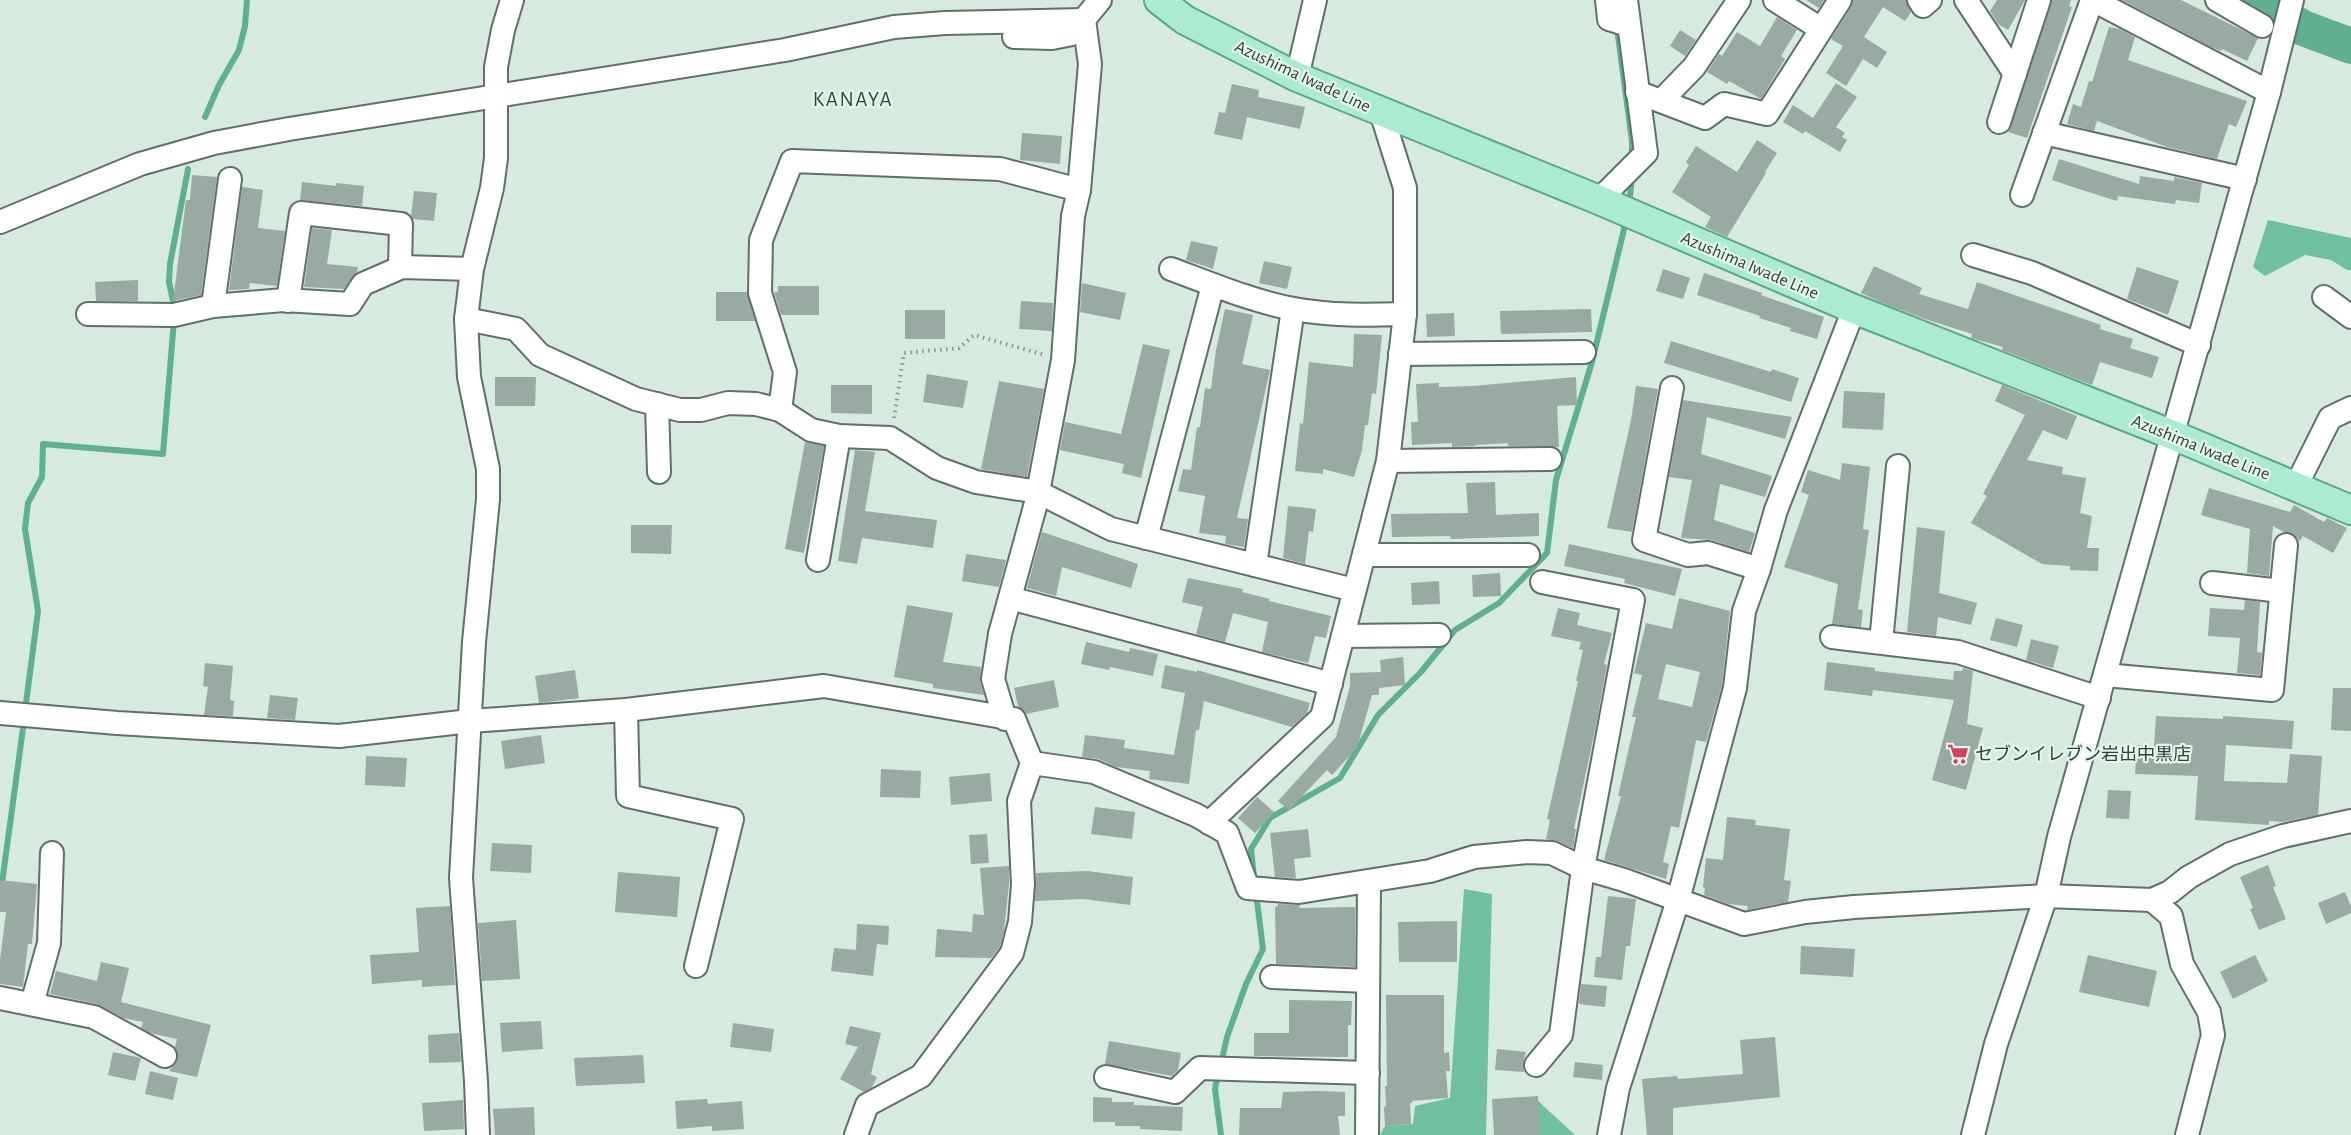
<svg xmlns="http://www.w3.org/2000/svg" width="2351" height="1135" viewBox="0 0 2351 1135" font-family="'Alegreya Sans','Noto Sans JP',sans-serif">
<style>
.forest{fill:#70bf9e}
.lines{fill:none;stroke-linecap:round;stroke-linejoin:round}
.stream{stroke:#60af8e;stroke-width:6}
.river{stroke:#60af8e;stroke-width:36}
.building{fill:#98aaa1;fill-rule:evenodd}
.minor-casing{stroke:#5f7068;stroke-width:26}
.major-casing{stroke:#5da688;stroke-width:32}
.path{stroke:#87958e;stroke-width:4;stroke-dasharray:1.5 4.5;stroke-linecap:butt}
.minor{stroke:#fff;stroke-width:22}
.major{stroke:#abebd1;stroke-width:28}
.labels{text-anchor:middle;stroke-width:4.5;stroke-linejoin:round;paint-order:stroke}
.street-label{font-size:18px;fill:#353d39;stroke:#e4f7ed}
.poi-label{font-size:18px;fill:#353d39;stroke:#e4f7ed;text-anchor:start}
.quarter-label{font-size:21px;letter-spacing:1.5px;fill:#34443d;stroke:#e4f7ed}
</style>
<rect width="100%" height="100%" fill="#d6eae0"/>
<g class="forest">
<polygon points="2268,220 2351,238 2351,270 2347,270 2331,260 2305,255 2265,276 2253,267"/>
<polygon points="1464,889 1492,894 1486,1135 1380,1135 1385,1126 1413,1124 1415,1106 1450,1098"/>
<polygon points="1537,1100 1575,1135 1528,1135"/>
</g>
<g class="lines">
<g class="stream">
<polyline points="1617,28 1632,141 1632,157"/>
<polyline points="205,117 219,85 239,50 245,26 247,0"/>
<polyline points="1629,205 1632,177"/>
<polyline points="175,310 169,282 170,264 188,169"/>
<polyline points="25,711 38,611 25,529 28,503 42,477 43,444 163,454 174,320"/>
<polyline points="1254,877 1251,849 1270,818 1340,778 1378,715 1421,672 1455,630 1499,603 1547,553 1556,480 1592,362 1626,221"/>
<polyline points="0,898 24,721"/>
<polyline points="1221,1064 1227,1037 1246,984 1263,949 1256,893"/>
<polyline points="1218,1073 1215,1089 1221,1135"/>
</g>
<polyline class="river" points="2255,0 2303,28 2351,46"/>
</g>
<g class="building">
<polygon points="1806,0 1824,0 1819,8"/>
<polygon points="1853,0 1906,0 1911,12 1905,21 1883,7 1864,37 1887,52 1877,68 1863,59 1846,86 1826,73 1843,46 1831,39 1851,7"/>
<polygon points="1997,0 2025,0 2008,30 1998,24 1990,11"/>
<polygon points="2052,0 2071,0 2069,6 2072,7 2027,138 2008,132"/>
<polygon points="2122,0 2181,0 2258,38 2247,61 2222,49 2221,51 2211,47"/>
<polygon points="1777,17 1797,30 1781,56 1785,59 1761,99 1729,81 1727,84 1707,72 1719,54 1722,56 1737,32 1760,46"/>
<polygon points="2109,27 2120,29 2135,37 2128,60 2247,101 2236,127 2229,124 2217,159 2167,147 2097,121 2094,131 2067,124 2073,104 2081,107 2089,81 2092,82"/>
<polygon points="1680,30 1696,40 1685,56 1670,46"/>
<polygon points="1836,83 1857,97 1836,127 1845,133 1842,137 1847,140 1840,152 1805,131 1803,134 1783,122 1793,105 1813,118"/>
<polygon points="1232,84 1259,90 1258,97 1305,107 1300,129 1247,117 1242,140 1214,134 1219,112 1225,113"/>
<polygon points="1022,133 1062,136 1060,164 1020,160"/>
<polygon points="1757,140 1777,153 1765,172 1766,173 1727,237 1705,227 1711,217 1672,192 1689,165 1686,162 1696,146 1737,172"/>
<polygon points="2059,159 2139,184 2140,176 2174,181 2174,177 2202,183 2199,203 2176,200 2175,204 2118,196 2117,201 2079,189 2052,180"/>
<polygon points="192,175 217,177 201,295 173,301 186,200 190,200"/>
<polygon points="302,182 336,186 336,183 364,186 362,206 300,200"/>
<polygon points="242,187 263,190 258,228 285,231 277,286 250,283 249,289 229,290"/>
<polygon points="414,191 437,193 434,221 413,219 411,216"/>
<polygon points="312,228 332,230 327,264 358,267 357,272 344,289 304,287"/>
<polygon points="1191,241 1218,247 1213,269 1186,260"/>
<polygon points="1264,261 1292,267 1287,289 1259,283"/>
<polygon points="1874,266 1922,288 1919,294 1968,309 1977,282 2101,325 2100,329 2133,339 2130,348 2159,357 2152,378 2100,362 2092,385 2002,350 2003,347 1971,338 1972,334 1925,319 1883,303 1861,293"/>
<polygon points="2137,267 2179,281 2168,315 2127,299"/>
<polygon points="1663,269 1690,278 1683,299 1656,291"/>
<polygon points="1704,273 1762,293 1761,295 1824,317 1817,339 1790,331 1791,328 1759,318 1760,316 1697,295"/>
<polygon points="138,280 138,301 96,301 95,282"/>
<polygon points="1082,283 1126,293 1120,320 1080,312"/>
<polygon points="778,286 819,286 819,315 781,315 774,292 778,292"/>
<polygon points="716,292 747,292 755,321 716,321"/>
<polygon points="1021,301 1053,303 1052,331 1019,329"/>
<polygon points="1225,309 1253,315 1242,364 1270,370 1237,518 1248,519 1244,547 1225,544 1226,536 1199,533 1205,496 1178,491 1183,469 1191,470 1197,427 1200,427 1205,388 1211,389 1216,350"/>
<polygon points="1591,309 1592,332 1501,334 1500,311"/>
<rect x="905" y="310" width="40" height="29"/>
<polygon points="1454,313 1455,336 1427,337 1426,314"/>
<polygon points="1354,334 1382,335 1376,394 1372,393 1368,425 1365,425 1362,450 1354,477 1323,469 1323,474 1295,471 1300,423 1303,424 1309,362 1353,367"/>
<polygon points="1671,341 1771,372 1772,369 1799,378 1791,402 1664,363"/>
<polygon points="1143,344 1170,350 1141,478 1122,473 1124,464 1060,450 1065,422 1121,434"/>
<polygon points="927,374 968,381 963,408 923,402"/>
<polygon points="495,377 536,377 535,406 495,406"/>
<polygon points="1576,377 1577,405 1557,406 1559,447 1508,446 1508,443 1475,445 1475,446 1452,447 1452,443 1412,445 1411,422 1418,422 1416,384 1439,383 1439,387 1473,386"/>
<polygon points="999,381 1044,389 1027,477 981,469"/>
<polygon points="831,385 872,385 872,414 831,413"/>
<polygon points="2002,385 2077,416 2067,440 2043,430 2027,460 2063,467 2062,474 2086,478 2080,513 2092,516 2087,548 2099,548 2098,571 2070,570 2070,566 2042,564 1971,523 1987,496 1983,494 2025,415 1995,401"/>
<polygon points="1636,386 1658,389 1632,532 1607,528 1631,420"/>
<polygon points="1844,391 1885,393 1883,430 1842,428"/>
<polygon points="1683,400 1792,417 1785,439 1707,417 1701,454 1772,476 1765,497 1720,484 1714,520 1755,533 1749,552 1712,540 1681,538 1692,480 1669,477"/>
<polygon points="805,442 824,446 804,553 785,549"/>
<polygon points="855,450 875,452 865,511 937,520 933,548 862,538 857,564 838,561"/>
<polygon points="1842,463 1870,467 1863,529 1869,530 1858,609 1863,610 1861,627 1832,624 1838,584 1784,567 1809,495 1801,492 1808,470 1840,480"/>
<polygon points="1495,482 1496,515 1539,513 1539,536 1451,539 1450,536 1392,537 1391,514 1468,513 1466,483"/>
<polygon points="2209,488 2290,512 2294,505 2324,522 2327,518 2347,528 2333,553 2303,536 2300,541 2293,534 2284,532 2273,526 2269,576 2247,573 2250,529 2201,515"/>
<polygon points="1288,506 1316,509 1313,532 1309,531 1305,564 1283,558"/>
<polygon points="631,525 672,525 671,554 631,553"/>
<polygon points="1917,527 1945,531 1939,593 1977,603 1971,625 1938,617 1936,636 1907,632"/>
<polygon points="1042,532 1138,564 1131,588 1062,567 1056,596 1027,588"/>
<polygon points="1569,544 1682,569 1675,596 1624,583 1625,579 1564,566"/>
<polygon points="966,554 1006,560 999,587 962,581"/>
<polygon points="1500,573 1501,596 1473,597 1472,575"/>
<polygon points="1188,578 1243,589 1242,592 1270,599 1269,601 1331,616 1326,638 1315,636 1308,663 1262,652 1268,622 1233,613 1225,642 1196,634 1203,607 1182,602"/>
<polygon points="1439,581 1440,604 1412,605 1411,583"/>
<path d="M1679,598L1730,611L1722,685L1706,742L1696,740L1679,828L1671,826L1663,862L1669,864L1666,879L1604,860L1621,796H1618L1636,717H1632L1642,675L1634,673L1646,623L1672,629ZM1666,664L1700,672L1692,707L1658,699Z"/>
<polygon points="2245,600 2260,602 2257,652 2262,653 2260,675 2237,673 2240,638 2208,636 2210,608 2244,610"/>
<polygon points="907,605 953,613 943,662 981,667 980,682 984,695 933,688 933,684 894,677"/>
<polygon points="1558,608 1580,613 1577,625 1612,633 1604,664 1607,665 1596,725 1574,829 1576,829 1573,848 1557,841 1546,839 1550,820 1547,819 1578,681 1576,681 1583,650 1579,649 1581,642 1551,636"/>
<polygon points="1996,618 2023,625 2017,647 1990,640"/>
<polygon points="2031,639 2059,646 2053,668 2026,660"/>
<polygon points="1086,642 1129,652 1130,648 1158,654 1153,676 1110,667 1109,670 1081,664"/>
<polygon points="1403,657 1405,685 1379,688 1379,695 1372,695 1357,748 1332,775 1327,770 1289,810 1278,801 1336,737 1350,686 1350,673 1381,672 1380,660"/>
<polygon points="1827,662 1875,668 1875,671 1953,680 1954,671 1962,671 1963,668 1973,671 1967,724 1983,728 1966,790 1932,780 1954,700 1873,690 1872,696 1824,690"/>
<polygon points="205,663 233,666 230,700 234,701 233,716 204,715 208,687 203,686"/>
<polygon points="1165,665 1197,672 1197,670 1310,703 1307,713 1292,727 1204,701 1199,730 1196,730 1189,784 1149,779 1150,771 1116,767 1099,759 1082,757 1085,735 1125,740 1124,748 1174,755 1185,693 1161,688"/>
<polygon points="575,670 579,698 539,703 535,676"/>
<polygon points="1054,680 1059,707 1026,714 1018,706 1014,688"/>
<polygon points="2333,688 2351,688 2351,731 2331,730"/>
<polygon points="270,695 298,698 295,720 267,718"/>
<polygon points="2156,716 2223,719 2223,716 2294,721 2292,749 2226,745 2224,781 2287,783 2290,754 2322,756 2318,815 2283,822 2269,821 2269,825 2195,820 2198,776 2135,774 2137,745 2154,746"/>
<polygon points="541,735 545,763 505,769 501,741"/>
<polygon points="366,756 407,758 405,787 365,785"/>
<polygon points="881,769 921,771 920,798 880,797"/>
<polygon points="990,773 992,801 951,805 949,777"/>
<polygon points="2108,790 2131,791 2129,819 2106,818"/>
<polygon points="1257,797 1274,812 1255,833 1238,818"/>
<polygon points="1095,807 1135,812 1132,839 1091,834"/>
<polygon points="1727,817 1756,820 1755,825 1790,829 1784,880 1791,881 1788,902 1747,910 1748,906 1728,904 1704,895 1705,888 1703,887 1706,858 1723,860"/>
<polygon points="1308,829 1311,857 1294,859 1296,878 1275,877 1270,833"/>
<polygon points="987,834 989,863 971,864 969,835"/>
<polygon points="492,843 532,845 531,873 490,871"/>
<polygon points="2268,865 2276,886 2273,887 2286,919 2259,930 2250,909 2253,908 2240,877"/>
<polygon points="1009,866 1009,884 1004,931 1000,947 991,958 935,957 937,929 972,932 973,914 984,915 980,868"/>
<polygon points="1087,871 1133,877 1130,905 1083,899 1035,901 1036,873"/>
<polygon points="618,872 680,877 677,917 615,912"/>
<polygon points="0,880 37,884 32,944 28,944 23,987 0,984 0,960 6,912 0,912"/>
<polygon points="2345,892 2351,906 2351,913 2326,924 2318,903"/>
<polygon points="1608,896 1636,899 1630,946 1626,946 1622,980 1594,977 1596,957 1601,957"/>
<polygon points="1278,904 1299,905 1300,908 1355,907 1355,967 1276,964 1275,907 1278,906"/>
<polygon points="450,906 455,985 422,987 422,980 372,984 370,955 419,952 416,908"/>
<polygon points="516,920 520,979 482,981 478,923"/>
<polygon points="1457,921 1457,962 1399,962 1398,922"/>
<polygon points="857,924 889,926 888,945 877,944 873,976 831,971 834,948 856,950"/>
<polygon points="1801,946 1855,949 1853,977 1800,974"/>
<polygon points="2088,955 2157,971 2149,1007 2079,992"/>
<polygon points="2255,955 2268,981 2233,999 2220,972"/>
<polygon points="101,962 129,968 121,1002 211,1025 197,1077 169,1071 176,1063 178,1056 175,1047 177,1039 150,1033 141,1028 143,1022 123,1018 97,1004 50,994 56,971 97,981"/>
<polygon points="1581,984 1607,986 1605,1007 1579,1004"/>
<polygon points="1386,995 1444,995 1444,1053 1449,1052 1450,1071 1446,1071 1448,1098 1412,1101 1412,1103 1410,1103 1411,1124 1385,1126 1384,1107 1386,1106 1385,1086 1387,1086"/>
<polygon points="1289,1000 1352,1001 1351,1025 1348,1025 1348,1057 1254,1056 1254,1033 1289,1033"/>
<polygon points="541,1021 543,1049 502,1052 500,1023"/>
<polygon points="733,1023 774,1029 771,1052 730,1047"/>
<polygon points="850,1026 881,1033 871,1074 877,1077 872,1087 864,1092 840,1079 858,1047 845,1044"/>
<polygon points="459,1033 461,1062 429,1063 428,1035"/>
<polygon points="1775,1037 1780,1097 1673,1108 1673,1135 1647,1135 1642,1079 1677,1076 1678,1079 1743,1074 1740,1040"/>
<polygon points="1109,1041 1181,1053 1178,1070 1172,1076 1105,1064"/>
<polygon points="1497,1049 1526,1052 1523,1063 1524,1072 1495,1070"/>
<polygon points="113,1052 141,1058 135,1081 108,1075"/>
<polygon points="643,1055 645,1083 576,1086 574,1058"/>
<polygon points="1575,1062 1603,1065 1602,1080 1573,1077"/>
<polygon points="150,1071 178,1078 173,1100 145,1094"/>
<polygon points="1319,1091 1345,1092 1345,1116 1338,1116 1340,1135 1239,1135 1240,1108 1281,1108 1283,1092"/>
<polygon points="1538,1096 1540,1135 1494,1135 1492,1099"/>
<polygon points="1093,1097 1112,1098 1112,1102 1134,1102 1134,1105 1183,1107 1182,1131 1140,1129 1140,1126 1115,1126 1115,1122 1093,1122"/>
<polygon points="707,1099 708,1104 742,1101 744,1129 712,1131 712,1126 677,1129 675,1101"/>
<polygon points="463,1100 464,1129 424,1131 422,1103"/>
<polygon points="534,1107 535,1135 495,1135 493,1109"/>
</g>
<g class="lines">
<defs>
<g id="minor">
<polyline points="1607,0 1609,19 1628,25"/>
<polyline points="1775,0 1821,29"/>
<polyline points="1919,0 1923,6 1930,0"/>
<polyline points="1966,0 2015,74"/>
<polyline points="2093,0 2269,92"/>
<polyline points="2217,0 2262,26"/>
<polyline points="1014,37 1052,38 1072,34 1100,0"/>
<polyline points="1297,77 1315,0"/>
<polyline points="1637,92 1705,118 1724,104 1767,114 1840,0"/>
<polyline points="1661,101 1694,67 1739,0"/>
<polyline points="1999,122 2039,0"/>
<polyline points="2044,133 2245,179"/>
<polyline points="2022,195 2092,0"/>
<polyline points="1599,200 1646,153 1626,0"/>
<polyline points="0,222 140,164 214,143 289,129 785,50 894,27 945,23 1084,20"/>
<polyline points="1973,255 2032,273 2199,345"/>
<path d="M1171,269C1209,283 1254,302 1294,309C1331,316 1368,315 1405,314"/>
<polyline points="2324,297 2351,317"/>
<polyline points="288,301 301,213 401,224 400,267"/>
<polyline points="213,306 230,179"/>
<polyline points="88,314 174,315 213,306 284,300 350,304 363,284 402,267 472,269"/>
<polyline points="466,319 516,329 540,355 636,399 680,410 701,410 728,403 756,404 780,410 811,430 839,436 890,438 937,468 976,482 1038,492 1111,529 1354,590"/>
<polyline points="1400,354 1584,352"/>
<polyline points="1672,388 1644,540 1688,555 1708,553 1759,569"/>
<polyline points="657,404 659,472"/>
<polyline points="780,410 785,372 760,293 761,240 792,161 1000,169 1079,190"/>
<polyline points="1388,461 1550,459"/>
<polyline points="2296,486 2330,418 2351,408"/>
<polyline points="1146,538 1213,285"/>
<polyline points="1364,555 1528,555"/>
<polyline points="818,560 839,436"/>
<polyline points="1255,565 1293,309"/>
<polyline points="2212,583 2281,591"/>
<polyline points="1010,598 1331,684"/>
<polyline points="1343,636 1439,635"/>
<polyline points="1832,637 1958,652 2099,698"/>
<polyline points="1881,642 1898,466"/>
<polyline points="2105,675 2272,690 2286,545"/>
<polyline points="626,710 628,796 732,819 696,966"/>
<polyline points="0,713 117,723 339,736 470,721 626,710 824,686 1014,719 1032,763 1019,801 1023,884 1020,922 1012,953 921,1076 867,1105 856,1135"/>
<polyline points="1005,719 993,679 1000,634 1036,503 1063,360 1073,216 1079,190 1090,64 1084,20"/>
<polyline points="1032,763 1094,772 1196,815 1227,833 1248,888 1299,892 1430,871 1474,857 1527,852 1552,853 1583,868 1624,880 1744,924 1805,912 1854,907 2010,898 2046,896 2152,900 2170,892 2189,877 2230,854 2283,836 2351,821"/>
<polyline points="1209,823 1322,717 1388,461 1405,314 1405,188 1381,112"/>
<polyline points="2152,900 2171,916 2182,964 2209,1012 2213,1035 2187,1135"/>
<polyline points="1272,977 1368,981"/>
<polyline points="0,998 94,1017 165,1056"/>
<polyline points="32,1004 49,943 52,853"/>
<polyline points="1536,1065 1561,1035 1583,868 1633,600 1542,582"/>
<polyline points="1106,1077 1175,1092 1200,1068 1368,1073"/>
<polyline points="478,1135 476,1081 461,878 474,642 488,499 488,469 469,377 466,319 472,269 492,188 496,158 496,67 503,30 512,0"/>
<polyline points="1367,1135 1369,882"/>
<polyline points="1609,1135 1618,1088 1678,900 1735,688 1744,611 1759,569 1776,510 1854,309"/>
<polyline points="1973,1135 1996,1044 2046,896 2059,837 2269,92 2292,0"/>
</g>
<polyline id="major" points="1159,0 1185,20 1297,77 1599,200 1854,309 2173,435 2351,510"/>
</defs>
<use href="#minor" class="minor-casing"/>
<use href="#major" class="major-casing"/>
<polyline class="path" points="894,418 904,353 959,348 974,335 1045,355"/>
<use href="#minor" class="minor"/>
<use href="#major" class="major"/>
</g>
<defs>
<symbol id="supermarket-bare" viewBox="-9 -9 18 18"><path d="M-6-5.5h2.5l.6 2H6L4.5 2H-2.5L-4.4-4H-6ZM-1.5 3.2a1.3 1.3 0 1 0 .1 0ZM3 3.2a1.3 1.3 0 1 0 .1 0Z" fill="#d3425b" stroke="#e4f7ed" stroke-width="2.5" paint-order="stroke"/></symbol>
</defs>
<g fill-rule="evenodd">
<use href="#supermarket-bare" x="1943" y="739" width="30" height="30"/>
</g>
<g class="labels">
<g class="street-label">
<text transform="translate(1303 76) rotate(25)" y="6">Azushima Iwade Line</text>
<text transform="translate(1750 265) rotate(23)" y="6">Azushima Iwade Line</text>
<text transform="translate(2201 447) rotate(22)" y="6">Azushima Iwade Line</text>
</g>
<g class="poi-label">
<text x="1975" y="760">セブンイレブン岩出中黒店</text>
</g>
<g class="quarter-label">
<text x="853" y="106">KANAYA</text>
</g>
</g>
</svg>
